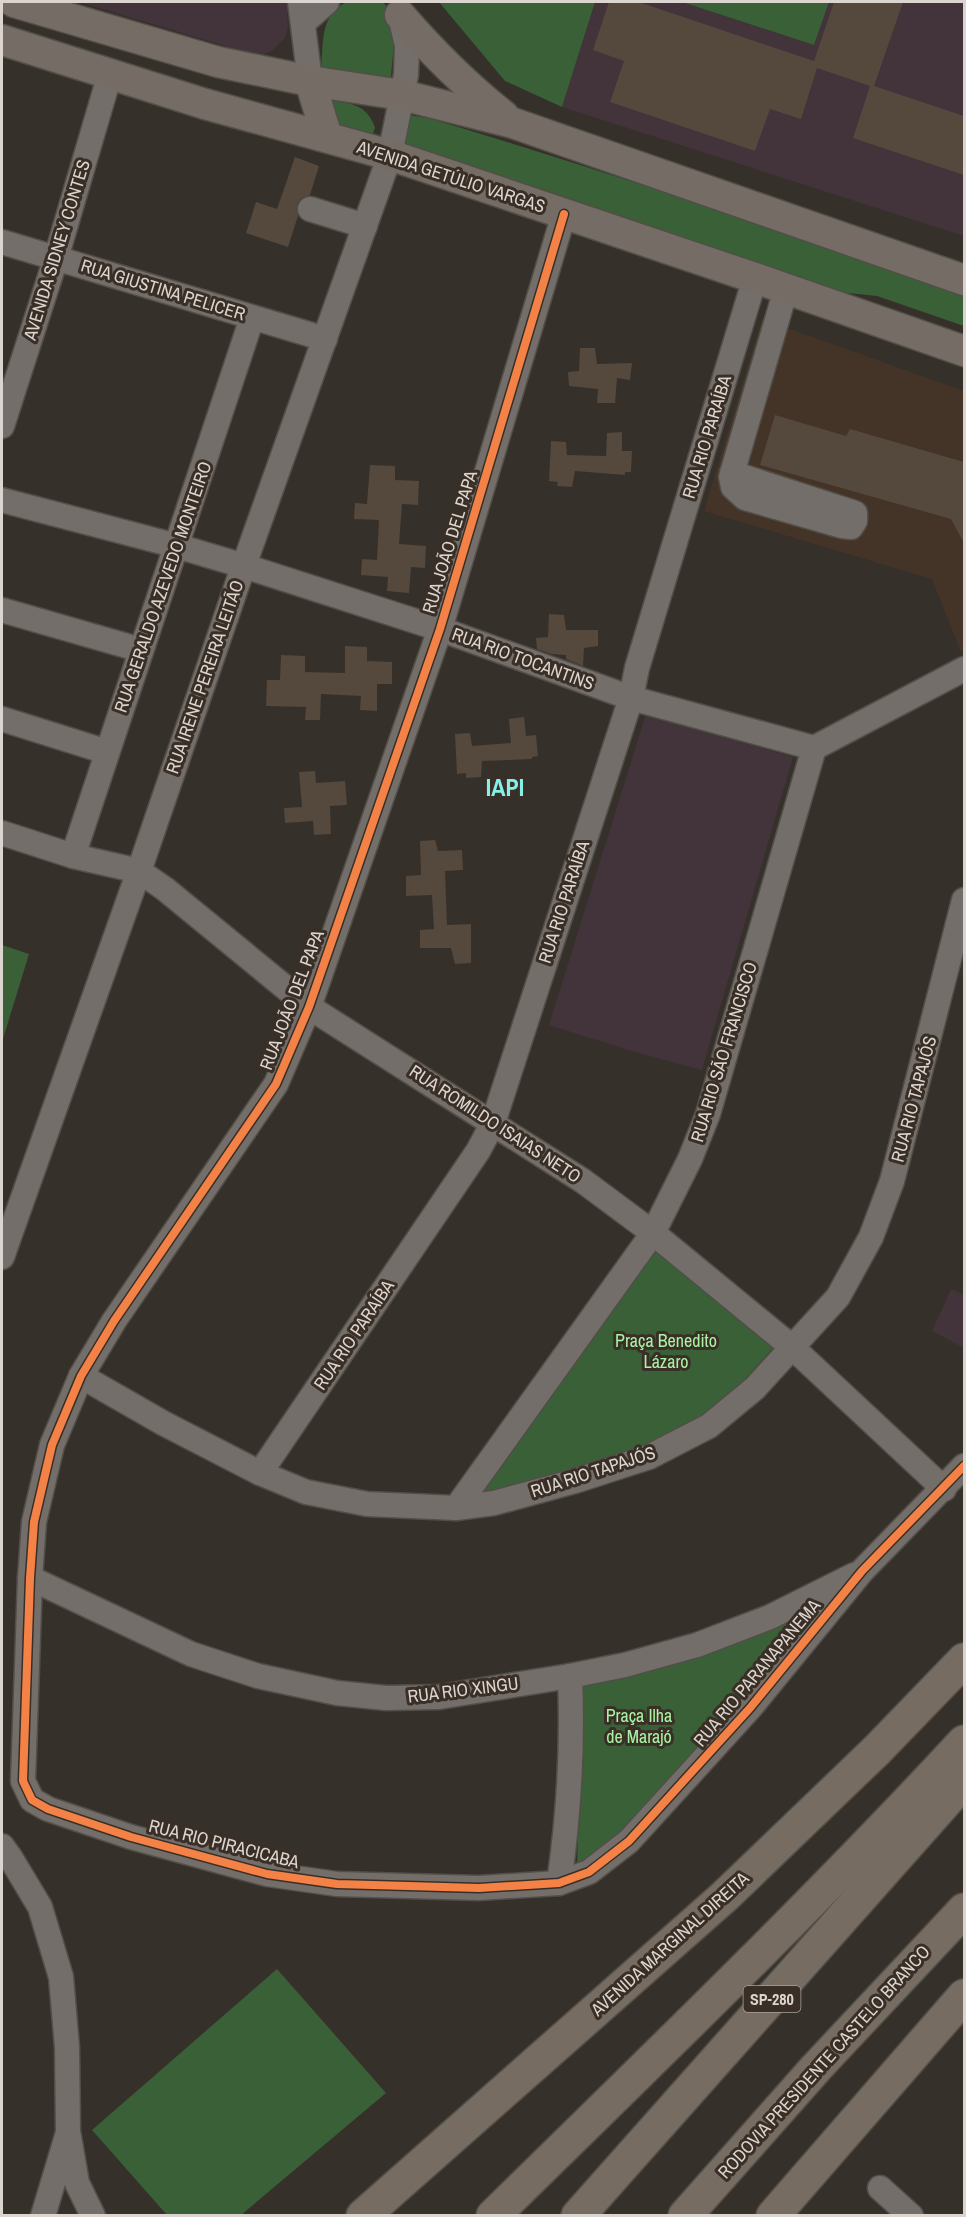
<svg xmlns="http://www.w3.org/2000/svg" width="966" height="2217" viewBox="0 0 966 2217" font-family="'Archivo Narrow',sans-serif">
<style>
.built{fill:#443428}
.education{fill:#43333a}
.green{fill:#3a6037}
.building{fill:#55483c}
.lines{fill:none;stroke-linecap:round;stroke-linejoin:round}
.minor-casing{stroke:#524e48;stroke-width:27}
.major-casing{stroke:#524e48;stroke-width:33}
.highway-casing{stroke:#524e48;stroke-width:36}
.minor{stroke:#736e6a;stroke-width:24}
.major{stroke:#756d65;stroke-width:30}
.highway{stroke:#776c61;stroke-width:33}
.cycleway-casing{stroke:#3a2f26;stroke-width:11}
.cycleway{stroke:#f48246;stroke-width:8}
.labels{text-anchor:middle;stroke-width:6;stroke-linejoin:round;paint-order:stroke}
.shield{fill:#3a2f26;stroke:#aba39c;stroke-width:1.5}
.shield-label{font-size:16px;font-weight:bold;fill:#dcd5cf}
.street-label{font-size:18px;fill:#dcd5cf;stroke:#3a2f26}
.park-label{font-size:18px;fill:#a8f3a4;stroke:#3a2f26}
.district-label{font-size:24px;font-weight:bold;fill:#85f0e8;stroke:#3a2f26}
</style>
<rect width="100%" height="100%" fill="#36302a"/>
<polygon class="built" points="762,319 964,391 964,651 961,652 932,579 704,511"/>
<g class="education">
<polygon points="79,2 287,2 288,28 285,38 273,50 265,54 249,53"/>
<polygon points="595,2 682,2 814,45 829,2 964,2 964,236 562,107"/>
<polygon points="646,714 793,757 702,1070 645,1055 549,1025"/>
<polygon points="951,1289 964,1295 964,1348 932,1331"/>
</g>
<g class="green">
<path d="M346,2H383C400,20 392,56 391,79L321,69C324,41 319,18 346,2Z"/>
<polygon points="439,2 595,2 562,107 505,81"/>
<polygon points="682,2 829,2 814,45"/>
<path d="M334,101C354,103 369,108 375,128L372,136L336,128L329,102Z"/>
<path d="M408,115L428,118C609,172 787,232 964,297V326L877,296L829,291L403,146Z"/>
<polygon points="2,945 29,954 2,1042"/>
<polygon points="654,1244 773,1348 739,1386 699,1419 635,1451 466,1502"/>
<polygon points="838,1588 633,1822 577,1868 581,1737 578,1676"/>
<polygon points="277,1969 386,2093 241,2215 167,2215 92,2130"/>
</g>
<g class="building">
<polygon points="609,2 639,2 814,61 834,2 903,2 874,86 964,116 964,175 853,138 870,86 817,68 801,119 770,109 755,151 610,102 624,61 593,50"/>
<polygon points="295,157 319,166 310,195 301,198 297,204 298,216 288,247 246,233 256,202 277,209"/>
<polygon points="580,348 595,348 597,364 632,363 630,380 617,378 615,403 597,403 598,389 569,386 568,372 579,371"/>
<polygon points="775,415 846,436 850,429 964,462 964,543 951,519 760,465"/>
<polygon points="622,432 622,451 632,451 631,472 625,472 625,475 575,471 572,487 557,486 558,482 549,481 551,441 566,442 567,455 606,456 607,433"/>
<polygon points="370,465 395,466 395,480 419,481 418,505 402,504 399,544 426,546 425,568 411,567 409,593 387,591 388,577 361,575 362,559 377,560 379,520 354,519 355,503 367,504"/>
<polygon points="549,614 564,615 566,630 598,630 598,646 584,648 583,666 566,659 566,655 551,654 537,649 536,638 548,637"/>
<polygon points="345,646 367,647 367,661 392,662 392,684 377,684 377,711 360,710 361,696 321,694 320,720 305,720 306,707 266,706 267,680 280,680 281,655 305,656 305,672 345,673"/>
<polygon points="524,717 526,736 536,735 538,756 532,757 532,759 482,761 481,777 466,778 466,773 457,774 455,734 470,733 472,746 511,743 509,719"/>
<polygon points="315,771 316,783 345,781 347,805 330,806 331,834 314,835 313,821 285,823 284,808 302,807 299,772"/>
<polygon points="435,840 438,851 462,850 463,870 445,871 447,925 471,924 471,963 455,964 451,948 420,948 420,930 434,929 432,895 406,896 406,876 421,875 420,841"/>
</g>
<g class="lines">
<defs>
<g id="minor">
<polyline points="300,2 310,81"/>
<polyline points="303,23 327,2"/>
<polyline points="310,209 365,226"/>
<polyline points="564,214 440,629 309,1007 276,1084 114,1321 81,1376 52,1445 34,1522 30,1578 23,1781 32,1800 48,1809 131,1837 267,1874 337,1884 479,1888 559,1883 589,1872 629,1841 750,1708 862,1571 964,1466"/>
<polyline points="2,242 325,339"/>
<polyline points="2,426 56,258 110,74"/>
<polyline points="732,473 855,513 855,521 851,527 842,526 745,498 733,487 731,477 786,289"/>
<polyline points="2,500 177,546 244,566 440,629 631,698 814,748 964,669"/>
<polyline points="2,610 141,650"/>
<polyline points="2,719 107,752"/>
<polyline points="2,833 73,856 139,871 165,889 309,1007 583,1181 653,1233 793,1348 944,1489"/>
<polyline points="73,856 252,318"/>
<polyline points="2,1257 139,871 238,582 390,155 406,75 407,46 400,15"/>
<polyline points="81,1376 163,1423 260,1473 306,1492 367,1504 456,1508 494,1503 575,1481 649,1457 709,1426 755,1388 838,1297 871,1237 892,1181 964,900"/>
<polyline points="260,1473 478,1151 493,1123 631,698 637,668 755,278"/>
<polyline points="456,1508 653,1233 690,1159 708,1114 814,748"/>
<polyline points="30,1578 191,1654 258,1676 337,1693 386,1698 439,1697 570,1676 625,1665 697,1645 770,1617 854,1575"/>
<polyline points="2,1846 10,1857 40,1907 61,1977 67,2047 68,2131 77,2183 93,2216"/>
<path d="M559,1883C569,1814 573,1746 570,1676"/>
<polyline points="880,2188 911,2216"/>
<polyline points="43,2216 67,2136"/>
</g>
<g id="major">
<polyline points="14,2 218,62 310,81 402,95 513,123 964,280"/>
<path d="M400,15C432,52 465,85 504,116"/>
<polyline points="2,40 205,104 390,155 755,278 964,351"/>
<polyline points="310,81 327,137"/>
</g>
<g id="highway">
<polyline points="363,2216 725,1896 877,1750 964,1660"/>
<path d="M493,2216C652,2060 813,1905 964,1742"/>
<polyline points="578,2216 964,1781"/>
<polyline points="685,2216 816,2068 964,1910"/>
<polyline points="773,2216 964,1996"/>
</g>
</defs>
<use href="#minor" class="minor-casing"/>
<use href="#major" class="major-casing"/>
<use href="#highway" class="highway-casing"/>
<use href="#minor" class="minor"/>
<use href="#major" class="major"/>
<use href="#highway" class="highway"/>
<defs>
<polyline id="cycleway" points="564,214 440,629 309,1007 276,1084 114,1321 81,1376 52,1445 34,1522 30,1578 23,1781 32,1800 48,1809 131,1837 267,1874 337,1884 479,1888 559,1883 589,1872 629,1841 750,1708 862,1571 964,1466"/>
</defs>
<use href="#cycleway" class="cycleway-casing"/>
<use href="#cycleway" class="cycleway"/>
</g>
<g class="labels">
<rect class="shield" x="743.5" y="1986" width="57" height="26" rx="4.5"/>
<g class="shield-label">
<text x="772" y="2005">SP-280</text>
</g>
<g class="street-label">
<text transform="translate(451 177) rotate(18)" y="6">AVENIDA GETÚLIO VARGAS</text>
<text transform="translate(57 250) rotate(-73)" y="6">AVENIDA SIDNEY CONTES</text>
<text transform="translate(163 290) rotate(17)" y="6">RUA GIUSTINA PELICER</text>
<text transform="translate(707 437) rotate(-73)" y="6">RUA RIO PARAÍBA</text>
<text transform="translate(450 542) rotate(-73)" y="6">RUA JOÃO DEL PAPA</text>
<text transform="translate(163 587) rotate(-71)" y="6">RUA GERALDO AZEVEDO MONTEIRO</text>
<text transform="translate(523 659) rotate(20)" y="6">RUA RIO TOCANTINS</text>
<text transform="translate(205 677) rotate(-71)" y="6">RUA IRENE PEREIRA LEITÃO</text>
<text transform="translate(564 902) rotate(-72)" y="6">RUA RIO PARAÍBA</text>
<text transform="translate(292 1000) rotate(-69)" y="6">RUA JOÃO DEL PAPA</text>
<text transform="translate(724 1052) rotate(-73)" y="6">RUA RIO SÃO FRANCISCO</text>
<text transform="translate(914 1099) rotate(-75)" y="6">RUA RIO TAPAJÓS</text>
<text transform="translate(495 1124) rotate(33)" y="6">RUA ROMILDO ISAIAS NETO</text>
<text transform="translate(354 1335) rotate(-56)" y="6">RUA RIO PARAÍBA</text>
<text transform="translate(593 1472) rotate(-18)" y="6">RUA RIO TAPAJÓS</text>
<text transform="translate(757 1673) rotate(-50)" y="6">RUA RIO PARANAPANEMA</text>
<text transform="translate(463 1690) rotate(-7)" y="6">RUA RIO XINGU</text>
<text transform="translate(224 1844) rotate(14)" y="6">RUA RIO PIRACICABA</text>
<text transform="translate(670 1944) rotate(-42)" y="6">AVENIDA MARGINAL DIREITA</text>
<text transform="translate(824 2062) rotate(-48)" y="6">RODOVIA PRESIDENTE CASTELO BRANCO</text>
</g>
<g class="park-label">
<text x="666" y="1347">Praça Benedito<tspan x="666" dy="21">Lázaro</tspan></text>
<text x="639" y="1722">Praça Ilha<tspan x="639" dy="21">de Marajó</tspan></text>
</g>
<g class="district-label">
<text x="505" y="796">IAPI</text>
</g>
</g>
<rect width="966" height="2217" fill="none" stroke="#dcd5cf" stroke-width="6"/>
</svg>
